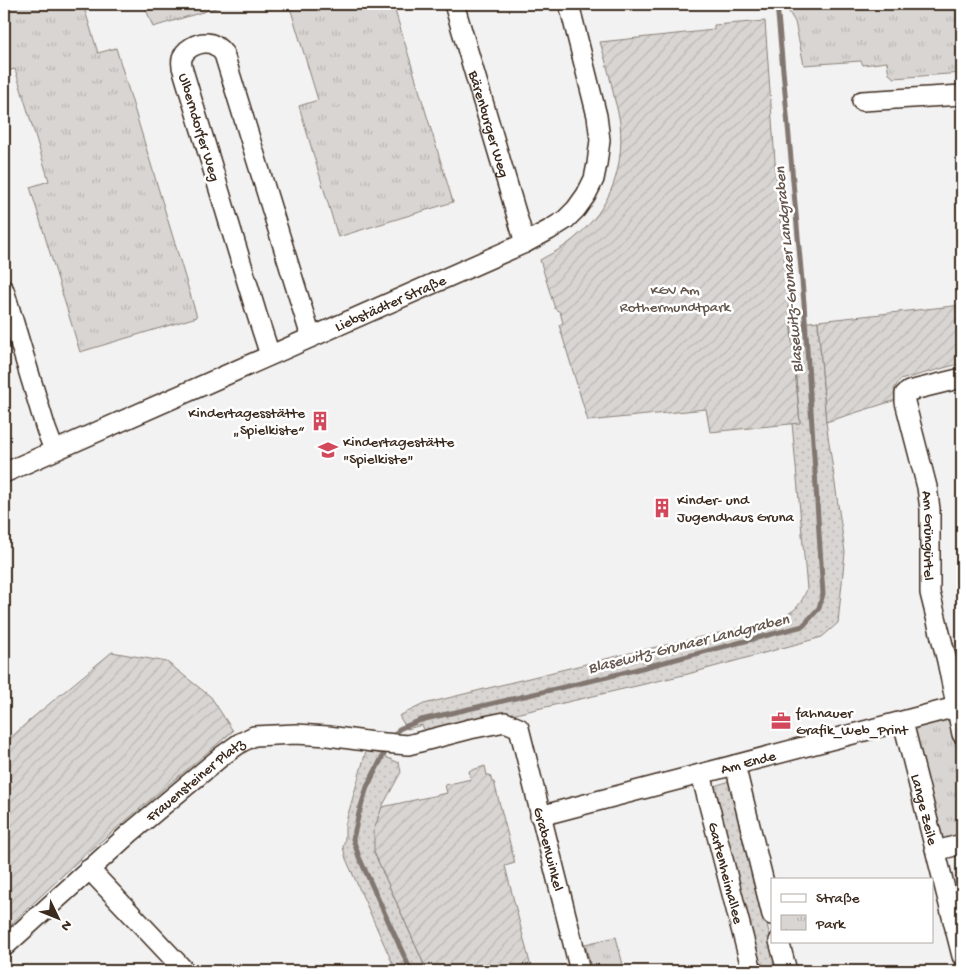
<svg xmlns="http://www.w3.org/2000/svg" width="966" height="975" viewBox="0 0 966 975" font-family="'Gochi Hand',sans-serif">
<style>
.grass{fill:url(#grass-dots);stroke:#8a8078}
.park{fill:url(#park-tufts);stroke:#8a8078}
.garden{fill:url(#garden-furrows);stroke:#8a8078}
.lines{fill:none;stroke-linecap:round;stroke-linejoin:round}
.stream{stroke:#827770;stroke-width:5}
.street-casing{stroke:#3b2a1e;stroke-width:22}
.street{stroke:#fff;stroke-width:19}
.labels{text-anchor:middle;stroke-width:5;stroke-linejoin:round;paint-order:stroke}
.street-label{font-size:15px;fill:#3b2a1e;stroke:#fff}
.park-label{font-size:15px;fill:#62554b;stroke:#fff}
.poi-label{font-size:15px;fill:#3b2a1e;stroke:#fff;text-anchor:start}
.water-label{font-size:16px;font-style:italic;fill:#65574e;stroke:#fff}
</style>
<defs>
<pattern id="grass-dots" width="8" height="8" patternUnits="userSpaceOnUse" patternTransform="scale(1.25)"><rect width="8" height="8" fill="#d8d5d2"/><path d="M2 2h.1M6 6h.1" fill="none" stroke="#bab7b4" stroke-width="1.8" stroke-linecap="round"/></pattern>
<pattern id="park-tufts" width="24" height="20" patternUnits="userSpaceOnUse" patternTransform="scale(1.25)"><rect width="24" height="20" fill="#d8d5d2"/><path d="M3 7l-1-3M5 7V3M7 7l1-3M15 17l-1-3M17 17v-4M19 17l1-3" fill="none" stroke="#bab7b4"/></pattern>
<pattern id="garden-furrows" width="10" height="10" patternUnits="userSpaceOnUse" patternTransform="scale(1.25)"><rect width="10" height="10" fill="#d8d5d2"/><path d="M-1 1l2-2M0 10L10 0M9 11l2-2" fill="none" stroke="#bab7b4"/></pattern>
</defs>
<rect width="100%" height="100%" fill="#f3f2f2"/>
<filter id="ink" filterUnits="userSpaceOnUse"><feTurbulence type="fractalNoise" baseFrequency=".02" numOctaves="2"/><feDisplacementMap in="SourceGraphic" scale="10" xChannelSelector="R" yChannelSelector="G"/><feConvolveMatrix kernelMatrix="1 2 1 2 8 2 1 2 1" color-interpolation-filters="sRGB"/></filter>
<g filter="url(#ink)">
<g class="grass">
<path d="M818,321L826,422L845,552L838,623L822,637L688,674L507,716L426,734L422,725L407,729L399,716L424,704L634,652L772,621C793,612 798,611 807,589L792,423L800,422L791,324Z"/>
<polygon points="367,748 399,763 401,772 382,807 374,852 427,971 396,971 346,859 343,847 345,838 345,825"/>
<polygon points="730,781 779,971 761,971 714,786"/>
</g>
<g class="park">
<polygon points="16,4 83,4 98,53 116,48 197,317 80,352 30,187 49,181 15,69 4,72 4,8"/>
<polygon points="144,4 229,4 153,27"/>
<polygon points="289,4 393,4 453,202 338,237 299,106 318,100"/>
<polygon points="786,4 962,4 962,73 894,78 889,74 887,62 863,65 861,61 804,65 795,22 786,7"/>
<polygon points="950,717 954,723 962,760 962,836 944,840 938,835 912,732 914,727"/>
<polygon points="616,937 624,969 614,971 592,971 585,944"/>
</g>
<g class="garden">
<path d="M765,21L776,175L800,423L710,432L706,409L588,421L559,325L563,323L560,312L555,309L540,260C548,255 558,251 566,245C607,215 625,174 620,123C619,116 617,108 615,101C611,81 606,61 600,42L714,30V25Z"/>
<polygon points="962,305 962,363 900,380 894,389 896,400 826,422 818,321"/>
<polygon points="112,652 167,662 211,697 233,731 80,859 4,931 4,744 31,719"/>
<polygon points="485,766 487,775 490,775 492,782 494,782 515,863 505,866 532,971 427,971 374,852 374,830 382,807 447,793 445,785 471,779 469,771"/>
</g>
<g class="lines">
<g class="stream">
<polyline points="393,739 399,729 421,720 607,677 803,626 819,608 823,594 804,303 777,4"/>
<polyline points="387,748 367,787 359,813 353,839 359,857 411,971"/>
</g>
<defs>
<g id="street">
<path id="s1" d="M454,4L525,243"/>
<polyline points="862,101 962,95"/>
<polyline points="4,290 46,429 54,450"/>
<path d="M270,355L257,315L182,67C182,65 181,62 182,59C184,49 198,42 207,43C214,43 220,49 224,54L311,337"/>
<path id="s2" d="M962,378L909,391L905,394V402L927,487L930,509V593L947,661L962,734"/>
<path id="s3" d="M4,473L525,243L549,230L565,220L576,209L586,195L594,179L597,164L600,140L597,116L569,4"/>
<path id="s4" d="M903,722L962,956"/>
<polyline points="735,765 772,915"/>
<path id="s5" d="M701,774L752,971"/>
<path id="s6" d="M540,816L956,707"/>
<polyline points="936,851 962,844"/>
<polyline points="89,869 185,971"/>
<polyline points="779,941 787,971"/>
<path id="s7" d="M4,947L130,833L222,756L240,743L254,736L296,734L328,736L373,742L408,745L470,729L505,722L519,728L580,971"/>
</g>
</defs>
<use href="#street" class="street-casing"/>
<use href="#street" class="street"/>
</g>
</g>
<defs>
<symbol id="building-bare" viewBox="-9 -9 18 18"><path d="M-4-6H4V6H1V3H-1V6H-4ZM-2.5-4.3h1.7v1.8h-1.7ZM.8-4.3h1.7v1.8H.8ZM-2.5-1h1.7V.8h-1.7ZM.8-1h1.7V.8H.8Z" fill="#d1495b" stroke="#fff" stroke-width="2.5" paint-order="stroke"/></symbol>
<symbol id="school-bare" viewBox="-9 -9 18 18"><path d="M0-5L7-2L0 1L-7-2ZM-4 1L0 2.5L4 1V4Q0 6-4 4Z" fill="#d1495b" stroke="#fff" stroke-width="2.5" paint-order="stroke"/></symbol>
<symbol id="office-bare" viewBox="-9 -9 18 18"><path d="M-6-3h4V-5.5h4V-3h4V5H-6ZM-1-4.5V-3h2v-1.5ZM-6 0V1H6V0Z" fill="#d1495b" stroke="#fff" stroke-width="2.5" paint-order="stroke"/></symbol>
</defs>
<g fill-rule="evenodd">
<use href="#building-bare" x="306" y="407" width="28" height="28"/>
<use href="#school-bare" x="314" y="436" width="28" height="28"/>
<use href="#building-bare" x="648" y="494" width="28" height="28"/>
<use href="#office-bare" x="767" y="707" width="28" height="28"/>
</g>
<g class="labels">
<g class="street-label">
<text dy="5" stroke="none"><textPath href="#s1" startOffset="125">Bärenburger Weg</textPath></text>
<text transform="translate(200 127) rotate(73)" y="5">Ulberndorfer Weg</text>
<text dy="5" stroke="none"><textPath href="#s3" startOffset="422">Liebstädter Straße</textPath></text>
<text dy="5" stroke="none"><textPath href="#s2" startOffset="204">Am Grüngürtel</textPath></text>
<text dy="5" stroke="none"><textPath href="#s6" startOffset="215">Am Ende</textPath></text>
<text dy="5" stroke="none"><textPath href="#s7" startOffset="254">Frauensteiner Platz</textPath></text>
<text dy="5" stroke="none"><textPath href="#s4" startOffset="90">Lange Zeile</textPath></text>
<text dy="5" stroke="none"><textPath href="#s7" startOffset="722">Grabenwinkel</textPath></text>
<text dy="5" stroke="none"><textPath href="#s5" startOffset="102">Gartenheimallee</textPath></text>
</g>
<g class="park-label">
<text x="675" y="294">KGV Am<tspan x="675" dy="17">Rothermundtpark</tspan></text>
</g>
<g class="poi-label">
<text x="305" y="417" text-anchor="end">Kindertagesstätte<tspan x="305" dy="17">„Spielkiste“</tspan></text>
<text x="343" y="446">Kindertagestätte<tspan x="343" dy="17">"Spielkiste"</tspan></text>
<text x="677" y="504">Kinder- und<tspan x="677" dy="17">Jugendhaus Gruna</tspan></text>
<text x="796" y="717">fahnauer<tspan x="796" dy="17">Grafik_Web_Print</tspan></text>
</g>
<g class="water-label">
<text transform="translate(787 270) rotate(-95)" y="6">Blasewitz‐Grunaer Landgraben</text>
<text transform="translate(688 642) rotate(-14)" y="6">Blasewitz‐Grunaer Landgraben</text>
</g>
</g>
<rect width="966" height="975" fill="none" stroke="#fff" stroke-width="20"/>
<rect x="10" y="10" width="946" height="955" fill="none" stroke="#3b2a1e" stroke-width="2" filter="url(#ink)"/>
<rect x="771" y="878" width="162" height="65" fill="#ffffff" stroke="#b1aaa5"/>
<rect x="781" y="894" width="25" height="8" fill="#ffffff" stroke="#b1aaa5"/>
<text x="816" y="902" font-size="15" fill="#3b2a1e">Straße</text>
<rect x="781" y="915" width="25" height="15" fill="url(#park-tufts)" stroke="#b1aaa5"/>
<text x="816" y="928" font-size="15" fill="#3b2a1e">Park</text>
<g transform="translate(58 918) rotate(133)" stroke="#ffffff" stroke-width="4" paint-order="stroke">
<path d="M0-4L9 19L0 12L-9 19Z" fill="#3b2a1e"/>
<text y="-8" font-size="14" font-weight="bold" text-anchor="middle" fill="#3b2a1e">N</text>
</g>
</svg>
